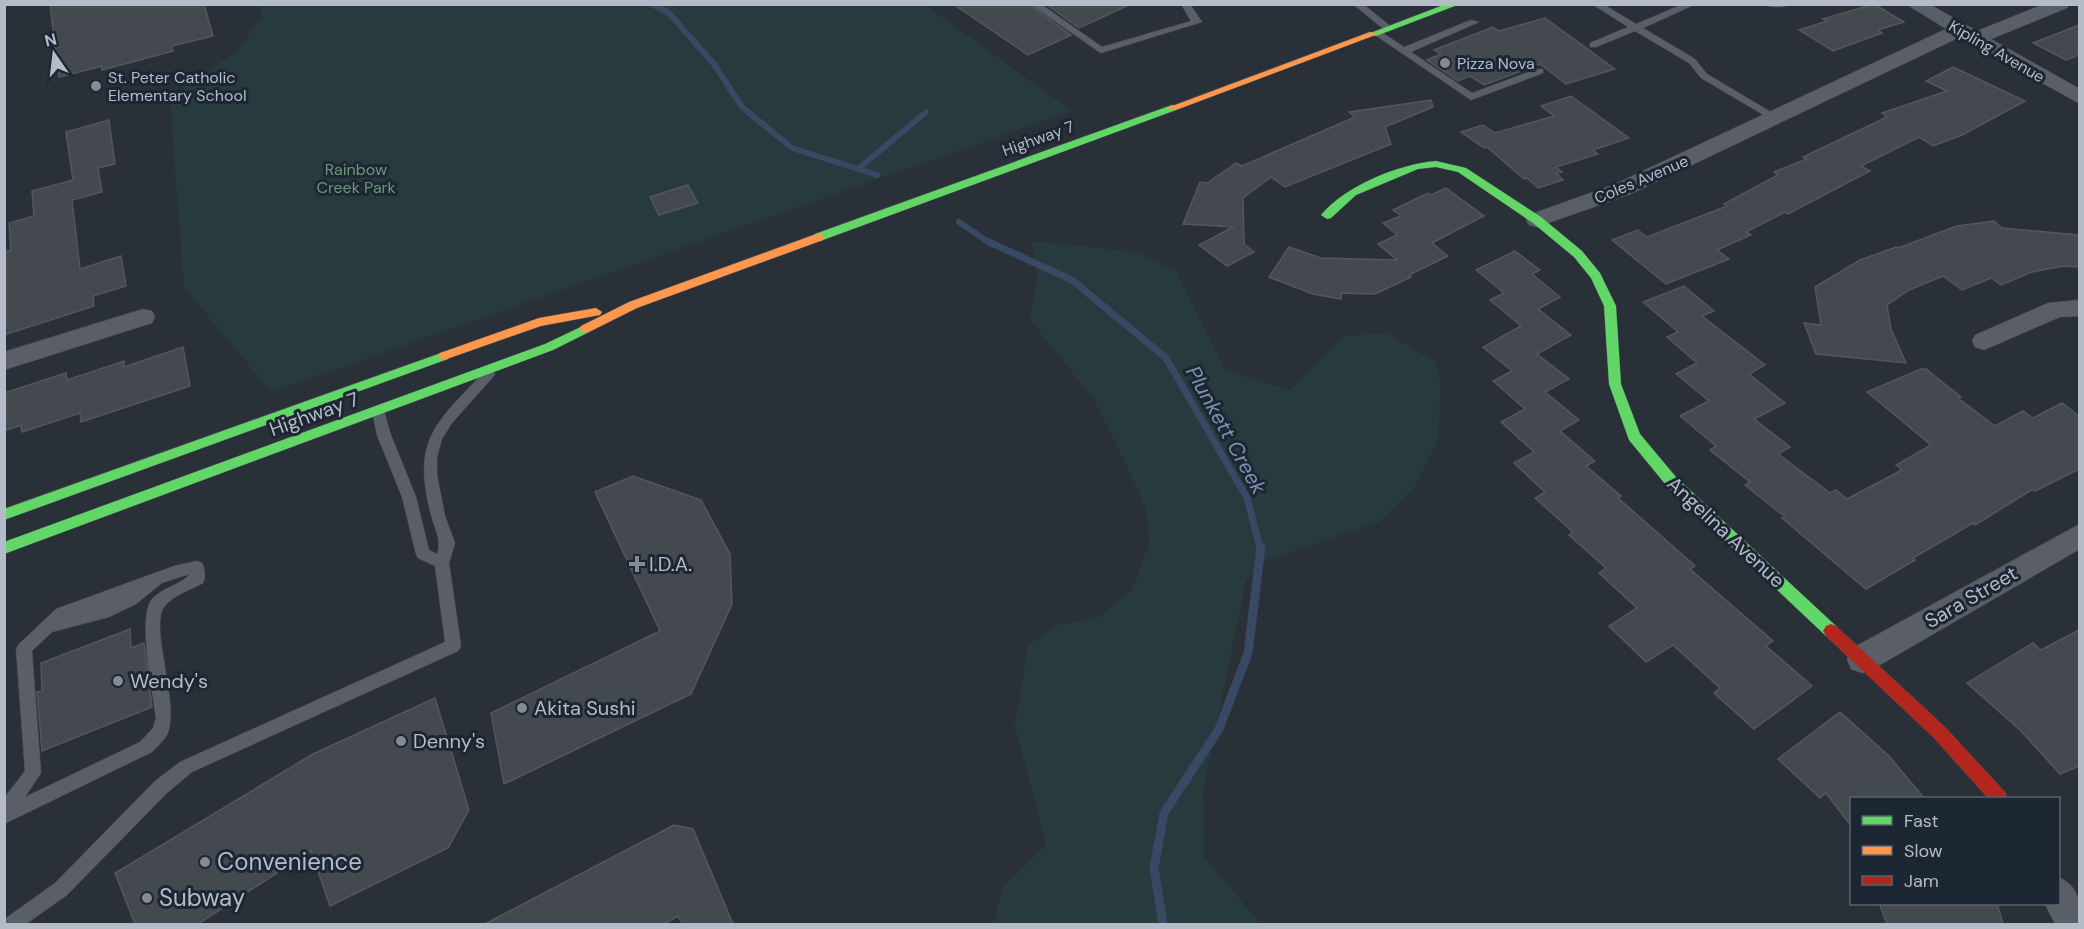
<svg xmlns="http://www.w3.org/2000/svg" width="2084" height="929" viewBox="0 0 2084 929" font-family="'DM Sans',sans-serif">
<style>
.green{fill:#273a3e}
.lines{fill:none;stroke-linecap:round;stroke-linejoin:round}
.stream-far2{stroke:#384963;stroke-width:6}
.stream-far1{stroke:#384963;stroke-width:7}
.stream{stroke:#384963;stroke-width:9}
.building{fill:#444950;stroke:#52575f;stroke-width:1.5}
.lane-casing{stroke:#484c53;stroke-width:1}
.street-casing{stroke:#484c53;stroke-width:1}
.fast-casing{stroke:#484c53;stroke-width:1}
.slow-casing{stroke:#484c53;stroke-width:1}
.jam-casing{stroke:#484c53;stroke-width:1}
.lane{fill:#5a5e66;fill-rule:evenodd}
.street{fill:#5a5e66;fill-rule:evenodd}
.fast{fill:#63d668;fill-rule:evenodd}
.slow{fill:#ff974d;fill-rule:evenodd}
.jam{fill:#b3261e;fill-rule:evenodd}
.poi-dot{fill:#848b96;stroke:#1d2633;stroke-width:2}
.labels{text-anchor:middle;stroke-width:6;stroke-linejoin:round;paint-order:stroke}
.far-street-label{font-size:16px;fill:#b4bcc9;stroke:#1d2633}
.far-poi-label{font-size:16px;fill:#b4bcc9;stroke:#1d2633;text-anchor:start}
.far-park-label{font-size:16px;fill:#6b9a76;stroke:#1d2633}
.street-label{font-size:20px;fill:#b4bcc9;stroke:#1d2633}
.poi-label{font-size:20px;fill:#b4bcc9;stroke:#1d2633;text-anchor:start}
.water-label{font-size:21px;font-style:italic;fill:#7c92b1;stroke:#1d2633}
.near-poi-label{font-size:24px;fill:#b4bcc9;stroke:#1d2633;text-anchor:start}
</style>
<rect width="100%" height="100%" fill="#2a3038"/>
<g class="green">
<polygon points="924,4 1072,111 271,392 184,287 170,98 238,50 262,16 259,5"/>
<polygon points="1032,241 1137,252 1176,271 1225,370 1290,390 1344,336 1386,333 1435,362 1440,380 1439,437 1413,489 1379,522 1267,560 1246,580 1203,791 1205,858 1261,924 993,924 1003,887 1046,845 1015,726 1028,646 1057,625 1097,618 1132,590 1149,544 1146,507 1093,398 1030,320 1037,276"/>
</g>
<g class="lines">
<g class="stream-far2">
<polyline points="652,4 669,13 714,64 742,107 792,148 877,175"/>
<polyline points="858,169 926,112"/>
<polyline points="959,222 991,244"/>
</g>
<polyline class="stream-far1" points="989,242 1072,280 1166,358 1247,498 1260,548"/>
<polyline class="stream" points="1163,924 1154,868 1164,813 1219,729 1248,653 1261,547"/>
</g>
<g class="building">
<polygon points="50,4 204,4 213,36 172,46 173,51 102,70 102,66 59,77"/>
<polygon points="953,4 1028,4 1071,35 1028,55"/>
<polygon points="1046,4 1131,4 1079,28"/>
<polygon points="1874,4 1904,22 1878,30 1882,33 1833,51 1799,30 1827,21 1823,19"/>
<polygon points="1545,18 1615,69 1566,84 1540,64 1484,85 1470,76 1458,81 1427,60 1441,54 1434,50 1493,27 1499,31"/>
<polygon points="2079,25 2079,55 2066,60 2033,43"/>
<polygon points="1953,67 2025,101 1962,135 1933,146 1919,137 1861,166 1870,171 1788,214 1785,212 1746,232 1751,235 1717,250 1729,259 1666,284 1612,240 1638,230 1647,237 1727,206 1724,204 1778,175 1774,172 1807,159 1803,157 1887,117 1882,113 1947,91 1926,81"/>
<polygon points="1571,96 1629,138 1593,150 1598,154 1556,167 1562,172 1556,173 1563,180 1538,188 1527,178 1524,179 1487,147 1484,148 1461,132 1483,125 1495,133 1554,116 1541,106"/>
<polygon points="1431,100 1433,107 1385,127 1391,144 1285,187 1271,177 1243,198 1244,244 1254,252 1227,266 1199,245 1233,227 1183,224 1200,182 1207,183 1236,163 1242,166 1355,117 1349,112"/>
<polygon points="109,120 115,164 98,168 102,192 72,200 80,269 121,256 126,286 93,296 94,306 4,335 4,252 11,250 9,223 34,216 32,191 73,180 66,132"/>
<polygon points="688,185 698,203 659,215 650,197"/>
<polygon points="1446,188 1484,216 1432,243 1448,256 1409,275 1411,277 1375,294 1341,293 1341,299 1313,294 1269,277 1289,247 1321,258 1397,260 1378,244 1397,235 1383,223 1401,216 1393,210 1428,193 1431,195"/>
<polygon points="1994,221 2002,228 2079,235 2079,267 2064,266 2032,272 2001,285 1991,278 1962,290 1943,276 1909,290 1887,305 1891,329 1906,363 1816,354 1804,323 1821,325 1815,287 1860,260 1896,247 1898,248 1957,226"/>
<polygon points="1515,251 1540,270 1532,274 1560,297 1538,309 1571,335 1537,354 1569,379 1545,392 1579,420 1560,431 1595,461 1586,466 1621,496 1618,498 1695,566 1690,569 1773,641 1766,646 1812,686 1754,729 1714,693 1720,688 1673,645 1646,662 1609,626 1637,608 1599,573 1606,568 1569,535 1573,532 1535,498 1545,492 1514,463 1534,452 1501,422 1525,409 1493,381 1512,371 1483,347 1521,326 1490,300 1504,293 1476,270"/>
<polygon points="1684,286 1714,311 1702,316 1765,365 1749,374 1785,403 1754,419 1790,447 1778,454 1830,493 1836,490 1847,499 1902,470 1896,465 1931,445 1867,392 1921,369 1926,369 1961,397 1958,398 1995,426 2023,411 2033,418 2062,403 2079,416 2079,469 2035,491 2033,489 1975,525 1973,523 1913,558 1915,560 1866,589 1782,518 1785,517 1745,485 1750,482 1710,450 1716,446 1680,416 1709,401 1676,374 1697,363 1667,337 1678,332 1643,302"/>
<polygon points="183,347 190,386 81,422 80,413 22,432 21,425 4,431 4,393 66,373 67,380 124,361 124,367"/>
<polygon points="633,476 701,500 730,554 732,604 691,694 504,784 491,713 660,631 595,492"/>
<polygon points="130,629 131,648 144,643 152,707 42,751 37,692 42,691 41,663"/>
<polygon points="2079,630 2079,766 2060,774 2020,730 1967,683 2033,643 2041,650"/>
<polygon points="435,698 469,810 448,848 330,906 311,851 198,924 135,924 115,873 313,754"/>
<polygon points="1840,712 1889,756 1924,798 1851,798 1851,826 1826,793 1820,798 1778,759"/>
<polygon points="674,825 693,829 733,924 683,924 678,916 664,924 485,924"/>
<polygon points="1879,903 1997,903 2003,924 1887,924"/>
</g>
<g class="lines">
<defs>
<g id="lane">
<polygon points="1030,4 1041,4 1102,47 1191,21 1181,4 1190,4 1202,22 1101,53"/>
<polygon points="1353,4 1363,4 1394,29 1386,31"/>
<polygon points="1592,4 1603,4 1636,24 1683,4 1696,4 1643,28 1695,59 1707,74 1781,118 1780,120 1772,120 1701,78 1689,63 1635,31 1596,47 1590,47 1590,43 1628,27"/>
<path d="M1763,4H1791C1785,8 1769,8 1763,4Z"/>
<polygon points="1471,20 1479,22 1411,52 1472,93 1537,69 1543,69 1543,73 1471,100 1372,33 1380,31 1404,47"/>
<path d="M489,369L493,371L495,374L493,377L452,423L442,439L437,457V475L445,516L455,543L449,563L461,646L458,651L192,772L167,793L67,895L26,924H4L6,918L55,883L155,781L180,762L445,642L435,566L418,558L416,554L402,497L377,435L372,411L378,406L384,411L391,435L416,497L429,550L437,554C442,539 435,530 431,515C411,439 436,423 485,371Z"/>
<path d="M197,561L202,563C205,569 206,577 203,583C191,590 173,595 164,607C149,627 181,706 167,735C163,741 157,747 152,752L4,824V798L25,771L16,649L19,644L56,609L174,566ZM190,574C181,585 163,587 152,599C137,617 153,693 156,718L153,728L140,742L25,797L41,773L32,651L52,632L109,617L136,604L162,583Z"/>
</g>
<g id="street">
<polygon points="1906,4 1929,4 1977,31 2044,4 2070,4 2067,8 1991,39 2080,89 2080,104 1960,37 1631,194 1537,227 1529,225 1526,220 1529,215 1615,184 1946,29"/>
<polygon points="2080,300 2080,316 2060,317 1984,350 1975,347 1972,341 1975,335 2048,303"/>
<polygon points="143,309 152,311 155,317 152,323 4,370 4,352"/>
<polygon points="2080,524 2080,549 1873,669 1862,673 1851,669 1847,659 1851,649"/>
<path d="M2058,877C2080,886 2080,903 2080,924H2055L2046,906L2044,904H2058Z"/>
</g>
<g id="fast">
<polygon points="1446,4 1460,4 1376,36 1368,34"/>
<polygon points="1172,105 1176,106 1176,110 823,240 819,241 813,237 815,234"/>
<path d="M1436,161L1466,168L1541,217L1582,251L1600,273L1616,306L1621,384L1640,434L1676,477L1836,626L1839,631L1836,636L1831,638L1826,636L1666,485L1629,440L1609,384L1604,306L1591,278L1574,257L1533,223L1458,172L1436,167L1418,169L1356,195L1331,218L1327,219L1321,215C1345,186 1399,164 1436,161Z"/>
<polygon points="585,325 591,329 589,332 553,350 4,554 4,542 545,344"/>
<polygon points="444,352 450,356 448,359 4,520 4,509"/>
</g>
<g id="slow">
<polygon points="1370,32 1378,34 1176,110 1168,110 1167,108"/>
<polygon points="819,233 825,237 823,240 637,308 589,332 585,333 579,329 581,326 629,302"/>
<polygon points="596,308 602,312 600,315 541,326 444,360 438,356 440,353 539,318"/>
</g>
<polygon id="jam" points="1831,624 1836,626 1945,727 2005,792 2007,798 1988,798 1933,737 1826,636 1823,631 1826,626"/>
</defs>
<use href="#lane" class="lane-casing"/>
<use href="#street" class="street-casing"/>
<use href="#fast" class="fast-casing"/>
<use href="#slow" class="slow-casing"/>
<use href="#jam" class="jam-casing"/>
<use href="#lane" class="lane"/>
<use href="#street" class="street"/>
<use href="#fast" class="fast"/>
<use href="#slow" class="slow"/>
<use href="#jam" class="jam"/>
</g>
<g class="poi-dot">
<circle cx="1445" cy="63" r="6"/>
<circle cx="96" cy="86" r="6"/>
<path d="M634 555h6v6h6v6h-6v6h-6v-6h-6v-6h6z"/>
<circle cx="118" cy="681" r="6"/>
<circle cx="522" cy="708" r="6"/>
<circle cx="401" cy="741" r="6"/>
<circle cx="205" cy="862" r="6"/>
<circle cx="147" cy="898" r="6"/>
</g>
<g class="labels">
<g class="far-street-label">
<text transform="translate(1997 51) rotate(30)" y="6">Kipling Avenue</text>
<text transform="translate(1038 138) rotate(-20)" y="6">Highway 7</text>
<text transform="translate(1641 179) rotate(-23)" y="6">Coles Avenue</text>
</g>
<g class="far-poi-label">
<text x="1457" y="69">Pizza Nova</text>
<text x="108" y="83">St. Peter Catholic<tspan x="108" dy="18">Elementary School</tspan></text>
</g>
<g class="far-park-label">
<text x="356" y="175">Rainbow<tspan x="356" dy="18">Creek Park</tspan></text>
</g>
<g class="street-label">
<text transform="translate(314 414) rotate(-20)" y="7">Highway 7</text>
<text transform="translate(1726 532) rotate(43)" y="7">Angelina Avenue</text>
<text transform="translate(1971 597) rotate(-30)" y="7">Sara Street</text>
</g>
<g class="poi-label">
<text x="649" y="571">I.D.A.</text>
<text x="130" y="688">Wendy's</text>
<text x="534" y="715">Akita Sushi</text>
<text x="413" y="748">Denny's</text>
</g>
<g class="water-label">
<text transform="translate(1226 430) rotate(61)" y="7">Plunkett Creek</text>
</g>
<g class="near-poi-label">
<text x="217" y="870">Convenience</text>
<text x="159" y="906">Subway</text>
</g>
</g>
<rect width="2084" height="929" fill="none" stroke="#b4bcc9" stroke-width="12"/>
<rect x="1850" y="797" width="210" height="108" fill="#1d2633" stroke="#59626f" stroke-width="1.5"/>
<rect x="1862" y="816" width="30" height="9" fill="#63d668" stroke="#59626f" stroke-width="1.5"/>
<text x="1904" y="827" font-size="18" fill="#b4bcc9">Fast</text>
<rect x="1862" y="846" width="30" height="9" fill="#ff974d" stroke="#59626f" stroke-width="1.5"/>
<text x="1904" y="857" font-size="18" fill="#b4bcc9">Slow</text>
<rect x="1862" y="876" width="30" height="9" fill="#b3261e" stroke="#59626f" stroke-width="1.5"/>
<text x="1904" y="887" font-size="18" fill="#b4bcc9">Jam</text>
<g transform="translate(54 54) rotate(346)" stroke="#1d2633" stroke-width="4.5" paint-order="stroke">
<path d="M0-4.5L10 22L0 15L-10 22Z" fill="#b4bcc9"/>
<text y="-9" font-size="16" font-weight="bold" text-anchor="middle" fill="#b4bcc9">N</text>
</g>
</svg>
